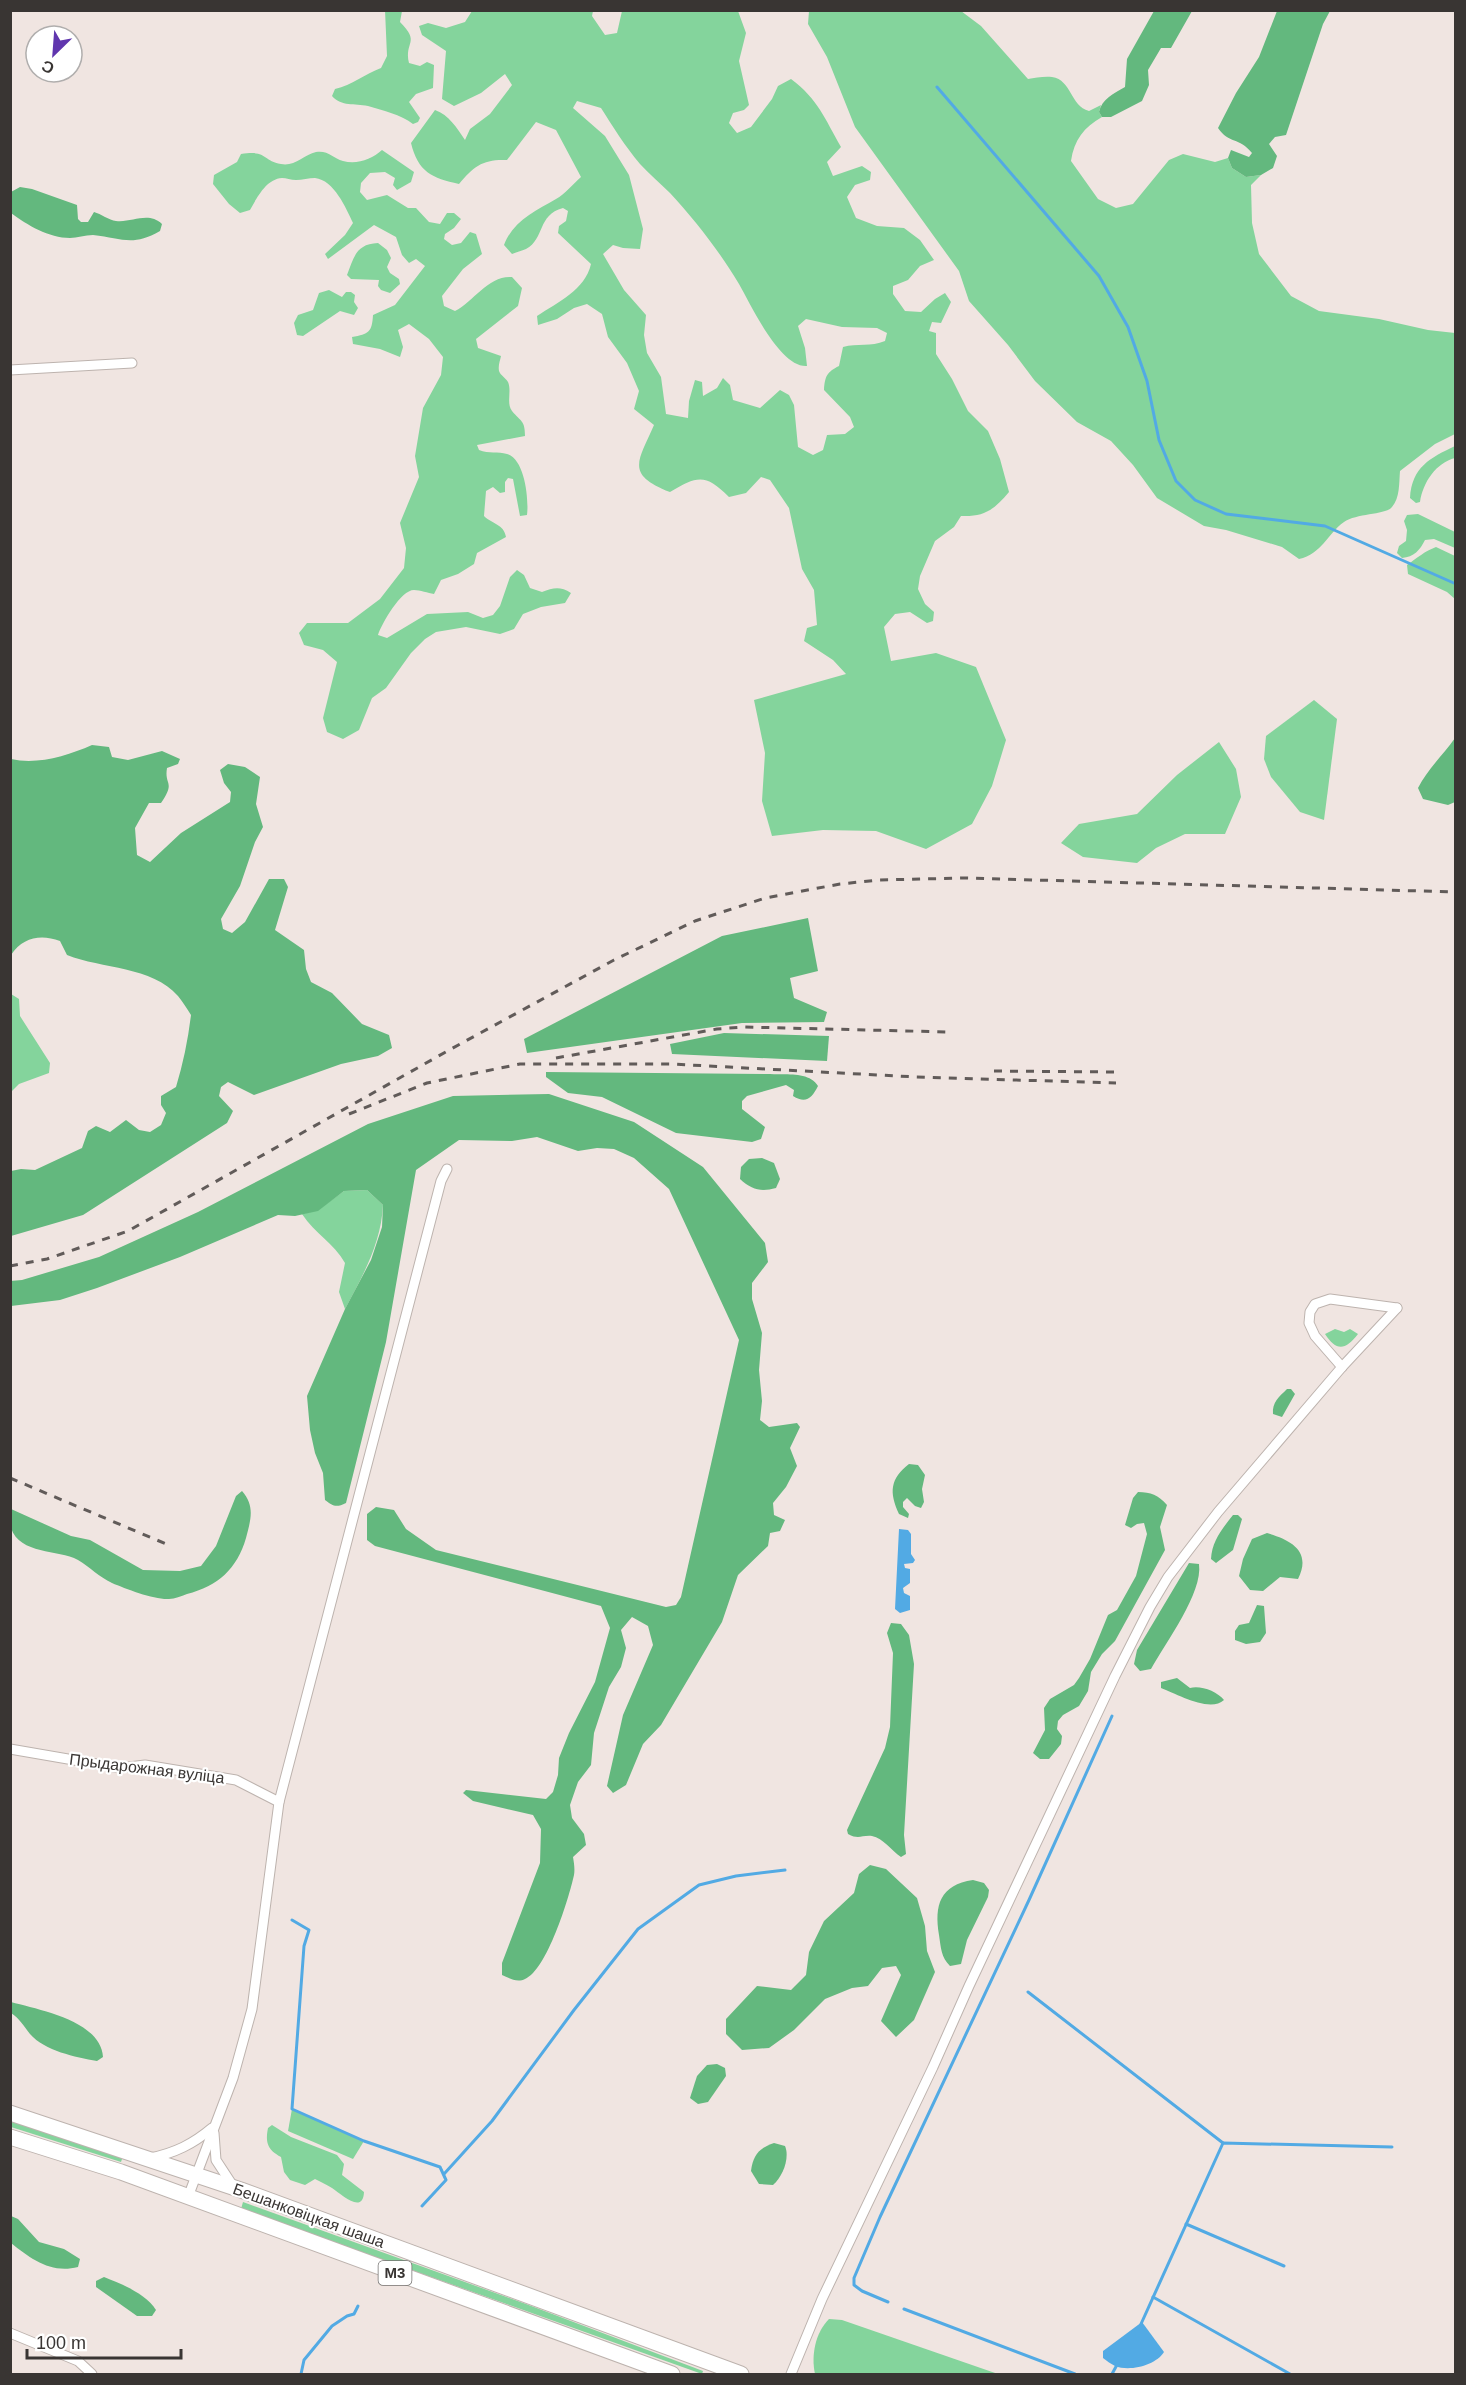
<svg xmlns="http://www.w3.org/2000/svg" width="1466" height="2385" viewBox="0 0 1466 2385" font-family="Arial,sans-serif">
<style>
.green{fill:#84d49c;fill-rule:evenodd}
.forest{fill:#63b87e}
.water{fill:#52aae4}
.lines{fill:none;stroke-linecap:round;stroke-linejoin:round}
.stream{stroke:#52aae4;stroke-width:3}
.street-casing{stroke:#bdb3ae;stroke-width:11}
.primary-casing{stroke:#bdb3ae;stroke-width:17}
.street{stroke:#fff;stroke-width:9}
.primary{stroke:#fff;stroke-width:15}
.rail{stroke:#615b59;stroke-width:3;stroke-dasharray:8 8;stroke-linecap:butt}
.labels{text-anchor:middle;stroke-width:4.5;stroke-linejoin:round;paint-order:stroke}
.shield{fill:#fff;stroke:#747270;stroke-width:1.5}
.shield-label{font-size:15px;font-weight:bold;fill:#393533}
.street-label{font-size:16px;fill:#393533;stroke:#fff}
</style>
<rect width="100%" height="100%" fill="#f0e5e1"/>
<g class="green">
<path d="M385,10L402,11L400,22C421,43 404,41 409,63L420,66L427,62L434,65L433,88L416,94L409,102L420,118L418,122L413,124C400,114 384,111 368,106C354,103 342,107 332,96L335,89C352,85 365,74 381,68L387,56Z"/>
<path d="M472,11H593L592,16L605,35L617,33L622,11H738L746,33L739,61L749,105L744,110L733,113L729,123L737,133L751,127L772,99L778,86L791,79C818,99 825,119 841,147L827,162L833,176L862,166L871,172L870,180L855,185L847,197L856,218L877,226L904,228L920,240L934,260L920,266L908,280L893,286V294L905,311L921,312L935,299L945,293L951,302L941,323L932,322L929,331L936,333V354L952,379L968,411L988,431L1000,459L1009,492C994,510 984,517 961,516L954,527L935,541L920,576L918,589L925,604L934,612L933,621L927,623L910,612L895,614L884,627L891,661L936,653L976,667L1006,740L992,786L972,824L926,849L876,831L823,830L772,836L762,801L765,753L754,700L846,674L833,660L804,641L807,628L817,625L814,590L802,569L789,508L770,480L761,477L746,493L729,497C706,474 698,475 670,492C625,474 638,462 654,425L634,409L639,391L627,363L608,337L602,314L587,304L574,308L557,319L538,325L537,316C558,302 585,290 591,264L558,233L559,226L566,221L568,211L563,208C537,215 545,239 526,249C522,251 516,252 512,254L504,245C513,221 535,211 556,199C565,194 573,184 581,177L556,130L536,122L507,160C483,159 474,166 459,184C432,178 418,172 411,143L435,110C449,115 457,128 465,140L470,129L490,114L512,85L505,74L481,93L454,106L442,99L446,51L422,35L419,26L428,23L446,28L465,22ZM577,101L601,108C613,127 625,146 640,164C649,174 660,183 670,193C695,220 720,252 739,284C751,305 780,368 807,366L805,348L798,326L806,319L842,327L877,328L887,333L885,341C871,347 857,343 843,347L839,366C827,372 825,376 824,390L850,417L854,427L845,434L827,435L823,450L813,455L798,447L794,405L789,395L780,390L760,408L733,400L730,385L723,378L717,388L703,396L702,382L695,380L689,401L688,418L666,414L661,377L647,353L644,335L646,315L624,290L603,254L613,245L623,248L640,249L643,229L629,175L605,136L573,108Z"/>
<path d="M809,11H961L981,26L1028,79C1035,78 1044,76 1052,77C1072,80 1070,106 1089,111L1101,105L1099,112L1102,117C1084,127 1074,140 1071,161L1098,199L1116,208L1133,204L1169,160L1183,154L1215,162L1228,158L1232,168L1246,177L1261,175L1251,185L1252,223L1259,254L1291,296L1319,311L1379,319L1428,330L1455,333V434L1435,444L1400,471C1399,483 1400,498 1392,507C1386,515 1357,513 1344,522C1327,534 1322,554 1299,559L1282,547L1226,530L1204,526L1157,498L1133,465L1111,441L1077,422L1035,381L1008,345L969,301L959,271L855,127L827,57L808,24Z"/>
<path d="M382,150L414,172L411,182L397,190L393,185L395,178L385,172L370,173L361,183L360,192L367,200L387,195L408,208H416L429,222L440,224L447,213H454L461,219L454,228L445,234L444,239L452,245L461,243L470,232L476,234L482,254L463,269L442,296L444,306L455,311C474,301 489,275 512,277L522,288L518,306L476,339L478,348L501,356C500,361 498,365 499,371C501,376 505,377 508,382C512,391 506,403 512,411C521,422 525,420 525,436L477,445L479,450C489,454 498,451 507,454C525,459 529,500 527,515L520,516L513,479L508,478L505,482V492L500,493L493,487L486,491L484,516C492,524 504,524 506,537L477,553L474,564L458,574L441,580L434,594C428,593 420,590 414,590C401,590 382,623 378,635L387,638L427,614L468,612L483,618L493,615L500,606L510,577L517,570L524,575L530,588L542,592C553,588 560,586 571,593L565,603L541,607L523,614L514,629L500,634L466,627L436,632L425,639L411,653L386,688L372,698L359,730L343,739L327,732L323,718L337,662L323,650L304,645L299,633L307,623H348L380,599L404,568L406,548L400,523L419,477L415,456L423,408L441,375L443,357L429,339L409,324L398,330L403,347L400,357L380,349L353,344L352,337C369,334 372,332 373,315L395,305L425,266L416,259L409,263L402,255L396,237L374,225L328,259L325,254L345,235L353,223C346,208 334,180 315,178C309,178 302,180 296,180C291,180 286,178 282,178C266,179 257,198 250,210L240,213L229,204L213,184L214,175L237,162L241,154C268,150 261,160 281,164C294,167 304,155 316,152C328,150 333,158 343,161C357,165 372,159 382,150Z"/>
<path d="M378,243L387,250L391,258L387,267L390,273L399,279L400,284L390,293L381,290L378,286L379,280L351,279L347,275C354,257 356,244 378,243Z"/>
<polygon points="329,290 342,297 346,292 351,292 355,295 354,302 358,308 354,315 340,311 303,336 297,335 294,323 298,315 313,310 319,293"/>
<path d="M1455,446V458C1436,463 1423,482 1420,502L1416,503L1410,498C1412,467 1430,458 1455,446Z"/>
<path d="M1418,514L1455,532V548L1434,539L1425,540C1420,550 1414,557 1402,558L1397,553L1399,546L1406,541L1407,530L1404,521L1407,515Z"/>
<path d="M1436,547L1455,556V599L1447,592L1408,574L1407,565C1417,558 1425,551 1436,547Z"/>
<polygon points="1314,700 1337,719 1324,820 1300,812 1271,777 1264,759 1266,736"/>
<polygon points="1219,742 1236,769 1241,797 1225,834 1185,834 1156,848 1137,863 1083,857 1061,843 1079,824 1137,814 1177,775"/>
<polygon points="11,994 19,999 20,1016 50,1063 49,1073 19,1084 11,1092"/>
<path d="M367,1190L383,1205C381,1244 363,1275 345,1309L339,1292L345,1263C334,1243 315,1234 302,1214L318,1210L344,1191Z"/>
<path d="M1335,1329L1344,1332L1350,1329L1358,1334C1345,1351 1336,1351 1325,1334Z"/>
<polygon points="292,2109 364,2141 353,2159 288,2131"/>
<polygon points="11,2120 123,2156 121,2162 11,2127"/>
<path d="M272,2125L291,2137L337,2155L344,2164L342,2175L364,2192C363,2215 341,2194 332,2188C327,2185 321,2182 315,2179L305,2185L290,2180L284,2172L281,2157C268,2150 265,2143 268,2128Z"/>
<polygon points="243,2202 526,2304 703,2371 702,2374 241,2209"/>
<path d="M829,2319L842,2320L998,2374H815C811,2356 815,2333 829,2319Z"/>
</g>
<g class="forest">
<path d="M1154,11H1192L1171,48H1161L1148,70L1149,85L1142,101L1111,117H1102L1099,112C1102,99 1113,94 1125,87L1127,59Z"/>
<path d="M1277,11H1330L1323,24L1286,135L1275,137L1269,144L1277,156L1273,168L1261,175L1246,177L1232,168L1228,158L1231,150L1249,157L1252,153C1239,137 1229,144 1218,128L1236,93L1259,57Z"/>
<path d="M20,187L32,189L77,205L78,219L81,222H88L94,212C101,214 109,220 116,221C132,223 148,211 162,224L160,231C132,247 122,238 93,235C85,235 77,238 70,238C49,238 27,225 11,213V192Z"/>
<path d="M1455,738V802L1448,805L1423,799L1418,788C1427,770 1443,755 1455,738Z"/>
<path d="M92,745L109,747L112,757L128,760L162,751L180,759L178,764L167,768C164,786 176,781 161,803H149L135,828L137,855L150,862L181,833L230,802L231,792L224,783L220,770L228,764L245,767L260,777L256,804L263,827L255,842L240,886L221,919L223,929L232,933L245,922L269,879H284L288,887L275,930L304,950L306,969L311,982L332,993L362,1024L389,1035L392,1048L378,1056L341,1064L254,1095L228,1082L221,1087L219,1096L233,1111L227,1123L83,1215L11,1236V1171L21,1169L35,1170L82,1148L88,1131L96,1126L110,1132L126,1120L139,1130L150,1132L161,1125L166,1113L161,1105V1096L176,1087C183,1064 188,1040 191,1015C187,1009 183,1002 178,996C152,966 102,969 67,955L60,941C41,934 23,937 11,955V759C37,765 67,756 92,745Z"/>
<polygon points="808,918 818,971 790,978 794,998 827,1012 824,1022 742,1023 527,1053 524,1039 722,936"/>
<polygon points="724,1033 829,1036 827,1061 672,1054 670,1044"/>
<path d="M546,1072L770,1074C785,1075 809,1071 818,1086C812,1098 806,1104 793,1096L794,1090L786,1085L747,1096L742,1101V1109L765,1127L761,1139L752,1142L676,1133L602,1097L568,1093L546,1077Z"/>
<path d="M549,1094L634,1122L703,1167L765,1243L768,1262L752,1283V1299L762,1333L759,1370L762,1401L760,1420L769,1427L797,1423L800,1427L790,1448L797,1466L786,1487L773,1503L774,1515L785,1520L780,1531L770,1533L768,1546L738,1575L722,1622L661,1725L643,1744L626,1785L613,1793L607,1786L623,1715L653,1645L648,1626L632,1617L621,1630L626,1648L621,1667L609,1687L594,1733L591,1765L578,1782L570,1805L572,1818L584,1834L586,1845L573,1857C574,1863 575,1869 574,1875C569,1898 547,1970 525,1979C517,1983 509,1978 502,1975V1963L540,1863L541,1829L533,1815L473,1801L463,1793L466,1790L546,1799L553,1792L558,1775L559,1758L569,1733L595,1682L610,1628L601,1606L375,1546L367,1540V1514L376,1507L394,1510L406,1529L436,1550L666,1607L676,1605L681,1597L739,1340L669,1189L634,1158L614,1149L597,1148L578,1151L537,1137L512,1141L459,1140L416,1170L386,1342L346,1503C336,1508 333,1506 325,1500L323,1473L315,1453L310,1430L307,1396L345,1309L371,1260L382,1227L383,1205L367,1190L344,1191L318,1211L295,1216L278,1215L180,1257L97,1288L60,1300L11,1306L10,1281L22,1280L99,1257L198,1212L368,1124L453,1096Z"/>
<path d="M762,1158L774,1163L780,1179L776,1188C761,1192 752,1190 740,1179L741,1167L749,1159Z"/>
<path d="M1287,1389H1291L1295,1394L1282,1417L1273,1414C1272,1402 1279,1397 1287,1389Z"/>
<path d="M909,1464L918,1465L925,1475L922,1489L924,1502L921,1508L915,1506L907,1498L903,1502V1507L909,1514L908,1518L899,1514C889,1492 890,1479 909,1464Z"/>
<path d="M242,1491C255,1506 251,1519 246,1538C237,1569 218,1586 187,1594C181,1596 175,1599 169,1599C155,1600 126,1589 112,1583C99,1577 90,1567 78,1560C58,1549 20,1555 11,1528C9,1523 10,1515 11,1509L71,1536L90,1540L143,1570L180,1571L201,1566L216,1546L236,1496Z"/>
<path d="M1138,1492C1151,1492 1158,1495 1167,1505L1160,1527L1165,1550L1115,1641L1102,1654L1091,1672L1088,1691L1079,1706L1063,1715L1058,1721L1057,1729L1062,1736L1061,1744L1049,1759H1040L1033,1753L1045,1730L1044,1708L1050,1699L1074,1685L1079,1678L1090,1659L1108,1615L1117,1610L1136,1576L1147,1534L1144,1523L1137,1524L1131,1528L1125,1525L1133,1498Z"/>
<path d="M1233,1515H1238L1242,1519L1233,1550L1216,1563L1211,1559C1212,1541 1222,1529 1233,1515Z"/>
<path d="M1267,1533C1291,1540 1312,1551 1298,1579L1280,1577L1263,1591L1250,1590L1239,1576L1243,1559L1252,1539Z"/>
<path d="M1189,1563L1199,1564C1203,1593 1166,1642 1151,1669L1140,1671L1134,1664L1137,1650Z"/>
<polygon points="1257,1605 1264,1606 1266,1633 1260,1642 1246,1644 1235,1640 1235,1631 1239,1625 1249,1623"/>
<path d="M891,1623L901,1624L909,1635L914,1664L904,1835L906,1854L901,1857C892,1851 883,1838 872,1836C861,1835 859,1840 848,1834L847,1830L885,1748L890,1727L893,1653L887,1633Z"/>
<path d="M1177,1678L1190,1688C1200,1685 1217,1691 1224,1700C1210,1713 1177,1694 1161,1688V1682Z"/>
<polygon points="870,1865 886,1869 917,1898 925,1926 927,1951 935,1972 914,2020 896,2037 881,2021 901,1975 896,1966 882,1968 868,1986 852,1988 825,1999 794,2030 769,2048 742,2050 726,2034 726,2019 757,1986 791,1990 806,1975 809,1952 824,1921 854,1893 859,1874"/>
<path d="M973,1880L984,1883L989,1890L988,1897L967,1940L961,1964L950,1966C941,1957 941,1948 939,1935C934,1905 940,1885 973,1880Z"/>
<path d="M11,2002C40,2010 101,2021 103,2057L97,2061C75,2057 45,2051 30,2034C23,2025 20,2019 11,2013Z"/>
<polygon points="717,2064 725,2068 726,2076 708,2102 698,2104 690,2098 697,2076 707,2065"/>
<path d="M774,2143L785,2146C790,2158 783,2176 773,2185L759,2184L751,2171C753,2155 759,2148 774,2143Z"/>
<path d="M11,2216L18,2219L39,2242L64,2249L80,2259L78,2267C51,2274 31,2259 11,2243Z"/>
<path d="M104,2277C122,2284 146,2294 156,2310L152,2316H137L96,2287V2281Z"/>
</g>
<g class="water">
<polygon points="899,1529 908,1530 911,1534 911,1554 915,1560 913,1563 904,1564 905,1568 910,1569 910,1583 903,1588 904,1593 910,1596 910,1610 900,1613 895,1609"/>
<path d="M1142,2322L1164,2352C1156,2365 1130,2372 1115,2366C1111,2364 1107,2361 1103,2358V2351Z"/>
</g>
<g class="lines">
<g class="stream">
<polyline points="937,87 1099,276 1128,327 1147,381 1159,440 1176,481 1195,500 1226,514 1325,526 1456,584"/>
<polyline points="292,1920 309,1930 304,1946 292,2109 364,2141 440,2167 446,2180 422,2206"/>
<polyline points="1028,1992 1223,2143"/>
<polyline points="444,2174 492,2121 574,2010 638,1929 699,1885 736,1876 785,1870"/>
<polyline points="1186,2224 1284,2266"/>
<polyline points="1153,2297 1290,2374"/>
<polyline points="888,2302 862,2291 854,2285 854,2278 880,2217 1029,1900 1112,1716"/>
<polyline points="904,2309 1075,2374"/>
<polyline points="1141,2324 1223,2143 1392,2147"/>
<polyline points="301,2374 304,2360 332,2326 347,2316 354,2314 358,2306"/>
<polyline points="1112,2374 1118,2363"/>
</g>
<defs>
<g id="street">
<polyline points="10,370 132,363"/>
<polyline points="1342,1367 1315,1336 1309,1323 1310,1312 1315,1304 1330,1299 1397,1308"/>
<polyline points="10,1749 120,1768 145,1765 236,1780 279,1802"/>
<polyline points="214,2133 216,2160 233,2186"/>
<path d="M150,2158C175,2153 193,2144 212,2128"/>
<polyline points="188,2197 233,2078 252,2009 279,1802 441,1181 447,1169"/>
<polyline points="10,2333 78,2361 92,2374"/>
<polyline points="791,2374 822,2299 933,2067 969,1986 1115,1676 1150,1607 1168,1577 1218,1512 1342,1367 1397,1308"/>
</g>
<g id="primary">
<polyline points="10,2113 241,2190 741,2374"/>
<polyline points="10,2137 121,2172 672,2374"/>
</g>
</defs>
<use href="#street" class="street-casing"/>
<use href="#primary" class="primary-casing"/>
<use href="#street" class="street"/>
<use href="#primary" class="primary"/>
<g class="rail">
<polyline points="556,1058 717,1029 745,1027 949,1032"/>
<polyline points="994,1071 1119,1072"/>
<polyline points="349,1114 427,1083 520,1064 671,1064 916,1077 1116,1083"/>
<polyline points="10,1266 47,1259 128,1231 451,1049 614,960 695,921 765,898 840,884 879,880 965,878 1456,892"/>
<polyline points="10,1478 171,1546"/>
</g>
</g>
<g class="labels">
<rect class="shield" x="378.5" y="2261" width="33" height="24" rx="4.5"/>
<g class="shield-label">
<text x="395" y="2278">М3</text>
</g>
<g class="street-label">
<text transform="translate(147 1768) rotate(7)" y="6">Прыдарожная вуліца</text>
<text transform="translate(309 2215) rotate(20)" y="6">Бешанковіцкая шаша</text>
</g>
</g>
<rect width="1466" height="2385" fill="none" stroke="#393533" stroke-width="24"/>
<g transform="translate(54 54) rotate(205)"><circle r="28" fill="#ffffff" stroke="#b0aead" stroke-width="1.5"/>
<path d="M0-4.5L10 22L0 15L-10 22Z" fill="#6036ae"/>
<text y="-9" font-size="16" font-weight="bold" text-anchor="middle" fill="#393533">С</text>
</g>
<path d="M27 2349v9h154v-9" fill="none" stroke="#393533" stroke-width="3"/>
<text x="36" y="2349" font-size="18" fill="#393533" stroke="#ffffff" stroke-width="4.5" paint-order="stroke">100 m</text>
</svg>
